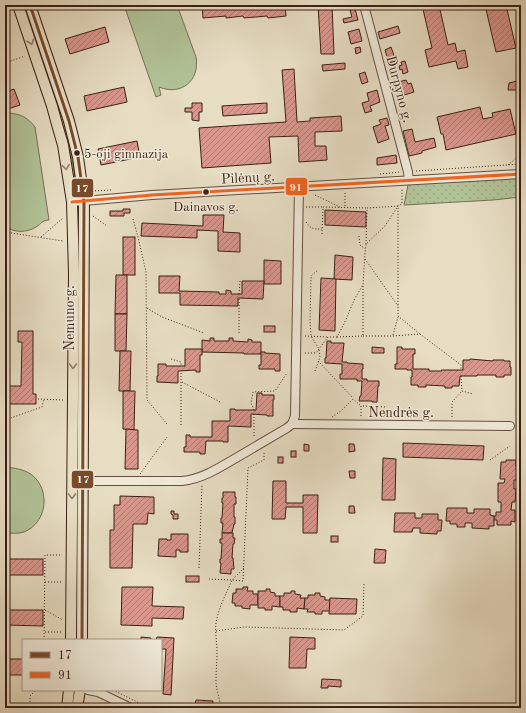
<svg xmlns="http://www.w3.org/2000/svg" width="526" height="713" viewBox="0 0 526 713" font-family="'Old Standard TT',serif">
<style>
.grass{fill:url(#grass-dots);stroke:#767056}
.pitch{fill:#b1c297;stroke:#767056}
.building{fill:url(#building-hatch);stroke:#3b1f14}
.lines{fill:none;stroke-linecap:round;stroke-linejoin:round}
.minor-casing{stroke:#664e40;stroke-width:10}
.major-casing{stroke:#3b1f14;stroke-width:12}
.path{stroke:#3b1f14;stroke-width:1;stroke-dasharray:1 2;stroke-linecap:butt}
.minor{stroke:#efe9d8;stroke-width:8}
.major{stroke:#e7ddc3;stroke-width:10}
.bus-1-casing{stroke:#efe9d8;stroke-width:6}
.bus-2-casing{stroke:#efe9d8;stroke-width:6}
.bus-1{stroke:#7a4b2a;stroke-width:3}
.bus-2{stroke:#f26522;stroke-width:3}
.oneway{stroke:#917e6c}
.bus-dot{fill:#3b1f14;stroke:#efe9d8;stroke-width:1.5}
.labels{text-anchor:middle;stroke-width:3;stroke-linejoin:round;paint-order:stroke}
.bus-label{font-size:13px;fill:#3b1f14;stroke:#efe9d8;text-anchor:start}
.street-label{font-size:14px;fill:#3b1f14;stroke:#efe9d8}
.line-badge{stroke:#efe9d8;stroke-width:1.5}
.badge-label{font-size:11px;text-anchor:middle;font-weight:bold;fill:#fff}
</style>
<defs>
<pattern id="grass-dots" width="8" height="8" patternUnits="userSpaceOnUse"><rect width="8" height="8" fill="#b1c297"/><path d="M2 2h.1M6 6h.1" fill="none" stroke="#99a681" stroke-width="1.8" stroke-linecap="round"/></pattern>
<pattern id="building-hatch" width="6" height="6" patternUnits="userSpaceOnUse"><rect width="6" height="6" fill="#d9978e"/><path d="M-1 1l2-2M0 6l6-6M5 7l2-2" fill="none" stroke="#b17b73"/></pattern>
</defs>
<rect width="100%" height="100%" fill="#e7ddc3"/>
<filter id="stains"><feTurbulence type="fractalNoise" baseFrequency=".005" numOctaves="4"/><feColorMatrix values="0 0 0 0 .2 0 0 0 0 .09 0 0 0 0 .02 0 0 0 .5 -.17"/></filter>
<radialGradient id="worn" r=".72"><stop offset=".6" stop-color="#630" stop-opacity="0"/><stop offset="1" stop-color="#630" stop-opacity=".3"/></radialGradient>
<g class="grass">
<polygon points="22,5 25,5 64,123 70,148 77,190 74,190"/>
<polygon points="521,174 521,197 493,200 404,205 409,180"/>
</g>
<g class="pitch">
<path d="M124,5H177L196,57C200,81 181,96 159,87L161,95L156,97Z"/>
<path d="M9,113C21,114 28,118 35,127L49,220C40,221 43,223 36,227C26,233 14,233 5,226V114Z"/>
<path d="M5,467C14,468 24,469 32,475C51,490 47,523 24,532C18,534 11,533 5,533Z"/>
</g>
<g class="building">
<polygon points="202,5 285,5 286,16 268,18 267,16 244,18 243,16 226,18 226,16 203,18"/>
<polygon points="318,5 332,5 334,54 321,54"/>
<polygon points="422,5 439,5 448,45 455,43 457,52 465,50 468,67 458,69 456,61 429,67 425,50 432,48"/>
<polygon points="485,5 506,5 516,48 496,52"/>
<polygon points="355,9 358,20 344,23 343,19 352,17 350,10"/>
<polygon points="398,26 400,33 380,39 378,32"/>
<polygon points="105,27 109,42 70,54 65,39"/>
<polygon points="359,29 362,41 351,44 348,32"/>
<polygon points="360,47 361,52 356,54 355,48"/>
<polygon points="391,47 396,61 389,63 385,50"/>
<polygon points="405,61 408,72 403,74 402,69 400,70 399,66 402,65 401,62"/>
<polygon points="345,63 345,69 323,71 322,65"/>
<polygon points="294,69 297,122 310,121 310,118 341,116 342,131 315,132 315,146 326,146 327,160 299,162 298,136 269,137 271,163 202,168 199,128 286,122 282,70"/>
<polygon points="365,72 368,82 362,84 359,74"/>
<polygon points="406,80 408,84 411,83 414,92 401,96 399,90 397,91 394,83"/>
<polygon points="521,80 521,90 508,90 509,83"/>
<polygon points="124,87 127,102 87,111 84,96"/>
<polygon points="14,89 20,105 5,110 5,92"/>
<polygon points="377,90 380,102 370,106 372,111 365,113 362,103 369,101 367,93"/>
<polygon points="192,103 202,103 202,112 199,112 199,121 192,120 192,112 185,112 185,108 192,108"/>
<polygon points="267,103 267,113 223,116 222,106"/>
<polygon points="480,107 483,119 493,117 492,113 510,109 516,134 446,150 443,134 441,134 437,117"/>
<polygon points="387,118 389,125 385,126 389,139 378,143 373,127 381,124 379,120"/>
<polygon points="412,129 415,142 434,138 436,147 422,151 422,153 409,156 403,131"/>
<polygon points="137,141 140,157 101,165 98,149"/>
<polygon points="396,155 397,163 377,165 377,158"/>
<polygon points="123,209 130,209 130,213 124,213 124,216 110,216 110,211 123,211"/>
<polygon points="325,210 366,212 366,227 325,225"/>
<polygon points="203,215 224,215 223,232 240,233 240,252 218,251 218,231 197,230 197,238 141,236 142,223 203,226"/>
<rect x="123" y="237" width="12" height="38"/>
<polygon points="335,255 353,257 352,280 334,279"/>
<polygon points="264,260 281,261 281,284 264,284"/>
<polygon points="116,275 127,275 127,314 115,314"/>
<polygon points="159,276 180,276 179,291 219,292 219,294 226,294 226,290 231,291 231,294 242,294 242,281 264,281 263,299 238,298 238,306 180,305 180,293 159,293"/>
<polygon points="321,278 336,279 335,331 319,330"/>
<polygon points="115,314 127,314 126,351 115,351"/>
<rect x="264" y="326" width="11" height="6"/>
<polygon points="18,331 33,331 33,394 36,394 36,404 5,404 5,386 21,386 22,342 18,342"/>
<polygon points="210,338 214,338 214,341 229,341 229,338 233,338 233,341 248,342 248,339 252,340 252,342 261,342 261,354 244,354 244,353 202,352 202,340 210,341"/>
<polygon points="327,341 331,341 331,343 344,343 342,362 347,362 347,363 363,364 363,369 362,369 362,379 367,379 367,381 379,381 379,386 378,386 377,402 372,402 372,401 359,401 360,396 361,396 362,381 357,381 357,379 340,379 340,374 342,374 342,364 325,363 325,358 326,358"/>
<polygon points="372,347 384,348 384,353 372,353"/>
<polygon points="397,347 402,347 402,349 415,349 415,354 413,354 413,369 429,369 429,371 442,371 441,370 463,370 463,360 470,360 470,359 493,361 493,360 504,360 504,361 510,361 510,367 511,367 511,375 504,375 504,377 496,377 496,375 477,375 477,376 460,376 459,386 452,386 452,388 445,388 445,386 426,385 426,387 418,387 418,385 411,385 411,377 412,377 412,370 407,370 407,369 395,369 395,364 397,364"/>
<polygon points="185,349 202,349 202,355 200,355 200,372 196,372 196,370 178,371 178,383 157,382 157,376 158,376 158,364 166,364 166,366 185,366"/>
<polygon points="120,351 131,351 130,391 119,391"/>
<polygon points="261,352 265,352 265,353 280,354 280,371 275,371 275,369 259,369 259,365 261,365"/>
<polygon points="123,391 135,391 134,430 123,429"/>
<polygon points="257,393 262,393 262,395 274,395 274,400 273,400 273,416 267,416 267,415 251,414 251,427 228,426 228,442 223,442 223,441 206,441 205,454 200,454 200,452 184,452 184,447 186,447 186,435 190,435 190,437 212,437 212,421 230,421 230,409 235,409 235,410 256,410"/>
<polygon points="126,429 138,430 138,469 125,469"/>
<polygon points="403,443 484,446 483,460 403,457"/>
<polygon points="304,444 309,445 309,451 304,451"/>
<polygon points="349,444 354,444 355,451 349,452"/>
<rect x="291" y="451" width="5" height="6"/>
<rect x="278" y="457" width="5" height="6"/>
<polygon points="383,458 396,459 395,500 382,500"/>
<polygon points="506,460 516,460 516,467 520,467 520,474 518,474 518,480 514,480 514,489 516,489 515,502 512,502 511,510 515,510 515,522 511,521 511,525 497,525 497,520 494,520 494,516 496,516 496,512 501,512 501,502 498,502 498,483 504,483 505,479 500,479 501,462 506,462"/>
<polygon points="349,471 355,471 355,478 350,478"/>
<polygon points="273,481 286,481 286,503 303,503 303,495 318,495 317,533 303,533 303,507 286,507 285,519 272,519"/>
<polygon points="223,492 235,492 235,497 236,497 236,504 234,504 234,517 235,517 235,524 234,524 232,533 222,533 223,523 221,523 221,518 222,518 223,503 222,503 222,498 223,498"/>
<polygon points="120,496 154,497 154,514 148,513 147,524 133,524 132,568 110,568 110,530 114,530 114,505 120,505"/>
<polygon points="349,506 354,506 355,513 349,513"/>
<polygon points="447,508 467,508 467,513 474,513 474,509 490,509 490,515 494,516 494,526 489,526 489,529 472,528 472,523 465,523 465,527 457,527 457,524 450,524 450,521 446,521"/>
<polygon points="171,511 174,511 174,514 178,514 178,519 173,519 173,515 171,514"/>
<polygon points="395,513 415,513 415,518 422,518 422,514 438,514 438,520 442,520 441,531 437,531 437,534 420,533 420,528 413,528 412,532 394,532"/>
<polygon points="222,533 233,533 233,538 235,538 234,544 233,544 232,558 233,558 234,569 231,569 231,574 220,573 221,563 220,563 220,559 221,559 222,543 220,543 220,539 222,539"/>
<polygon points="171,534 188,534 188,552 180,552 180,550 176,550 176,557 158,556 159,539 167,539 167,540 171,540"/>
<rect x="331" y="536" width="7" height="6"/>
<polygon points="375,549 386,550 385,563 374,563"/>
<rect x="5" y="559" width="38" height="16"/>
<rect x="186" y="576" width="13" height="6"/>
<polygon points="122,587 153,587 152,606 184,607 183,619 152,618 152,626 121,625"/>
<polygon points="243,587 248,587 247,591 253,591 253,594 258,594 258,605 250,605 250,609 242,608 242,606 235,606 235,603 232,603 233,593 236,593 236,589 243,589"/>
<polygon points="266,589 270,589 270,592 275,593 275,596 280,596 280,607 272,606 272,610 265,610 265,608 258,608 258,591 266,591"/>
<polygon points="291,591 295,591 295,594 301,595 300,598 305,598 304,609 297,608 297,612 290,612 290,610 283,610 283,607 280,607 280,596 284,596 284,593 291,593"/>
<polygon points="315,593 320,593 320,596 325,597 325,600 330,600 330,611 322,611 322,614 315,614 315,612 307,612 308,609 304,609 305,598 308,598 308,595 315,595"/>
<polygon points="330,598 357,599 356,614 329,614"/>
<polygon points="5,610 43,610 43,626 5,625"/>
<polygon points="141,637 151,638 151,640 141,640"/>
<polygon points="157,637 174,638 171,695 163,694 166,649 161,649 161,640 156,640"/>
<polygon points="290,637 315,638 315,649 307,649 306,668 289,668"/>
<rect x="5" y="659" width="18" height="16"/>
<polygon points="322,679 341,680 341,687 328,686 328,688 321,688"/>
<polygon points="196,700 213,701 212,708 183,708 183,705 195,706"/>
</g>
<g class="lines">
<defs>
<g id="minor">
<polyline points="364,5 408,172 409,180"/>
<polyline points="72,202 152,195 521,174"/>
<polyline points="292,424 510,426"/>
<path d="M83,481H182C202,479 219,468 236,458C253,448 270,438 287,428L292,424L295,416L299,187"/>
<polyline points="88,690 98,692 131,708"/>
</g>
<g id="major">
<polyline points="18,5 52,106 58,128 63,145 72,202 74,274 71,640"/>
<polyline points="30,5 69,121 78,157 84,201 82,640"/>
<polyline points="67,708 69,690"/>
<polyline points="77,708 80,690"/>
</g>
</defs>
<use href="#minor" class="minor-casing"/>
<use href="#major" class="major-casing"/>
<g class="path">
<polyline points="5,63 25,56"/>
<polyline points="508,165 521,154"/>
<polyline points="416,171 521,164"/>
<polyline points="380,174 401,172"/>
<polyline points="92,191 111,190"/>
<polyline points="345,193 345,207"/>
<polyline points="315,195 340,207"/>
<polyline points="306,207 323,207"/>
<polyline points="93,216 107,226"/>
<polyline points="133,219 138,237 146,272 147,400 167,424"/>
<path d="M306,222C311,229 313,229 322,229"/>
<polyline points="5,232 63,241"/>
<polyline points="322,234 323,207 367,208"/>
<polyline points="359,236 360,245 365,249"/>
<polyline points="41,237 63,218"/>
<polyline points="366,244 367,208 398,206 398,316 420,334"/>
<polyline points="365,259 398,306"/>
<polyline points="239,294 240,281"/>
<polyline points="147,308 162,317 204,333"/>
<polyline points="239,333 239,298"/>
<polyline points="393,335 398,317"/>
<polyline points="305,336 328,337"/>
<polyline points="363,336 393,336 420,334 461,365 461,370"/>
<polyline points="337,337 363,336 363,285"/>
<polyline points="305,353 316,353 328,337 337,337 344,324 355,298 363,285 365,253 366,244 385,226 398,206 402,204 402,189"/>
<polyline points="171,359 181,362 181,366"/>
<polyline points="318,361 353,398"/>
<polyline points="315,371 320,357 319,349 311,336 310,321 311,276 318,270"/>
<polyline points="461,376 462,391 473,394"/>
<polyline points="182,382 222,403"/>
<polyline points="38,399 63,400"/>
<polyline points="254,410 251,403 253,392 275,391 287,373"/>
<polyline points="254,414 254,438"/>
<polyline points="361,416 361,406 387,407"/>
<polyline points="332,417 341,411 353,399 361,406"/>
<polyline points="452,417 452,402 462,391"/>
<polyline points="5,420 42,407 44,399"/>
<polyline points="181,425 181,371"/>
<polyline points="490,460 510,446"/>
<polyline points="140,474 167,437"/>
<polyline points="199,568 202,484"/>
<polyline points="244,568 232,580 243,581 248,468 264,460 264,452"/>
<path d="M209,579L232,580C227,592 220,605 217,618C214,629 217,641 217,652C217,662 216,671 216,681C216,690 220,699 221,708"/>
<polyline points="45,582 62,582"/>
<polyline points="45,610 63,620"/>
<polyline points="216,631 244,627 344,630 363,616 364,584"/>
<polyline points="45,632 62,632"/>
<polyline points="44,640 45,555 62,555"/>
<polyline points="113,690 149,708"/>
<polyline points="30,708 30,696 36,690"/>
</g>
<use href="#minor" class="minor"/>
<use href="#major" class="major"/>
<defs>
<polyline id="bus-1" points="30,5 69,121 78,157 84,201 82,640"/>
<polyline id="bus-2" points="72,202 152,195 521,174"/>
</defs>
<use href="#bus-1" class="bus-1-casing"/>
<use href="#bus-2" class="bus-2-casing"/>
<use href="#bus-1" class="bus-1"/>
<use href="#bus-2" class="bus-2"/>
</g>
<defs><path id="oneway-chevron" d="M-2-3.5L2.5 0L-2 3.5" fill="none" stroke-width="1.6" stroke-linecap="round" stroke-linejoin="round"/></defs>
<g class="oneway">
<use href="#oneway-chevron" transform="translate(31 42) rotate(71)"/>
<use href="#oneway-chevron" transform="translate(66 167) rotate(81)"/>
<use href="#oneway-chevron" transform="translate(73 366) rotate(91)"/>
<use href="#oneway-chevron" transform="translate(72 496) rotate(90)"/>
</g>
<g class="bus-dot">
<circle cx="77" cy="153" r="3.5"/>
<circle cx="206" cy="192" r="3.5"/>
</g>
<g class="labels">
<g class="bus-label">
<text x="84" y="158">5-oji gimnazija</text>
<text x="206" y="211" text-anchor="middle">Dainavos g.</text>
</g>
<g class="street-label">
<text transform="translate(400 89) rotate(75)" y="5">Durpyno g.</text>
<text transform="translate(248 177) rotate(-3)" y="5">Pilėnų g.</text>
<text transform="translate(69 318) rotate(-90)" y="5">Nemuno g.</text>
<text x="401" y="417">Nendrės g.</text>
</g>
</g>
<g class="line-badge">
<rect x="285" y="177" width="23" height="19" rx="4" fill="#f26522"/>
<rect x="71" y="178" width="23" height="20" rx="4" fill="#7a4b2a"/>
<rect x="71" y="470" width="23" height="19" rx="4" fill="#7a4b2a"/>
</g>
<g class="badge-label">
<text x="296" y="191">91</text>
<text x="82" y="192">17</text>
<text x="83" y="483">17</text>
</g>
<rect width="526" height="713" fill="none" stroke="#e7ddc3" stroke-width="20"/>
<rect x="6" y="6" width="514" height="701" fill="none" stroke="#3b1f14" stroke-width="2"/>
<rect x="10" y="10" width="506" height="693" fill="none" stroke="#3b1f14"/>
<rect x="22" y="639" width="140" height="52" fill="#efe9d8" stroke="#a7988a"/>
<rect x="30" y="652" width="20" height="6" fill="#7a4b2a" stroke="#a7988a"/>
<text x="58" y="659" font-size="12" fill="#3b1f14">17</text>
<rect x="30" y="672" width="20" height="6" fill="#f26522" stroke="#a7988a"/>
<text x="58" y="679" font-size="12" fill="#3b1f14">91</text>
<rect width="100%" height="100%" filter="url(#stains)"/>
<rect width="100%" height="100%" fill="url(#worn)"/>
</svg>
